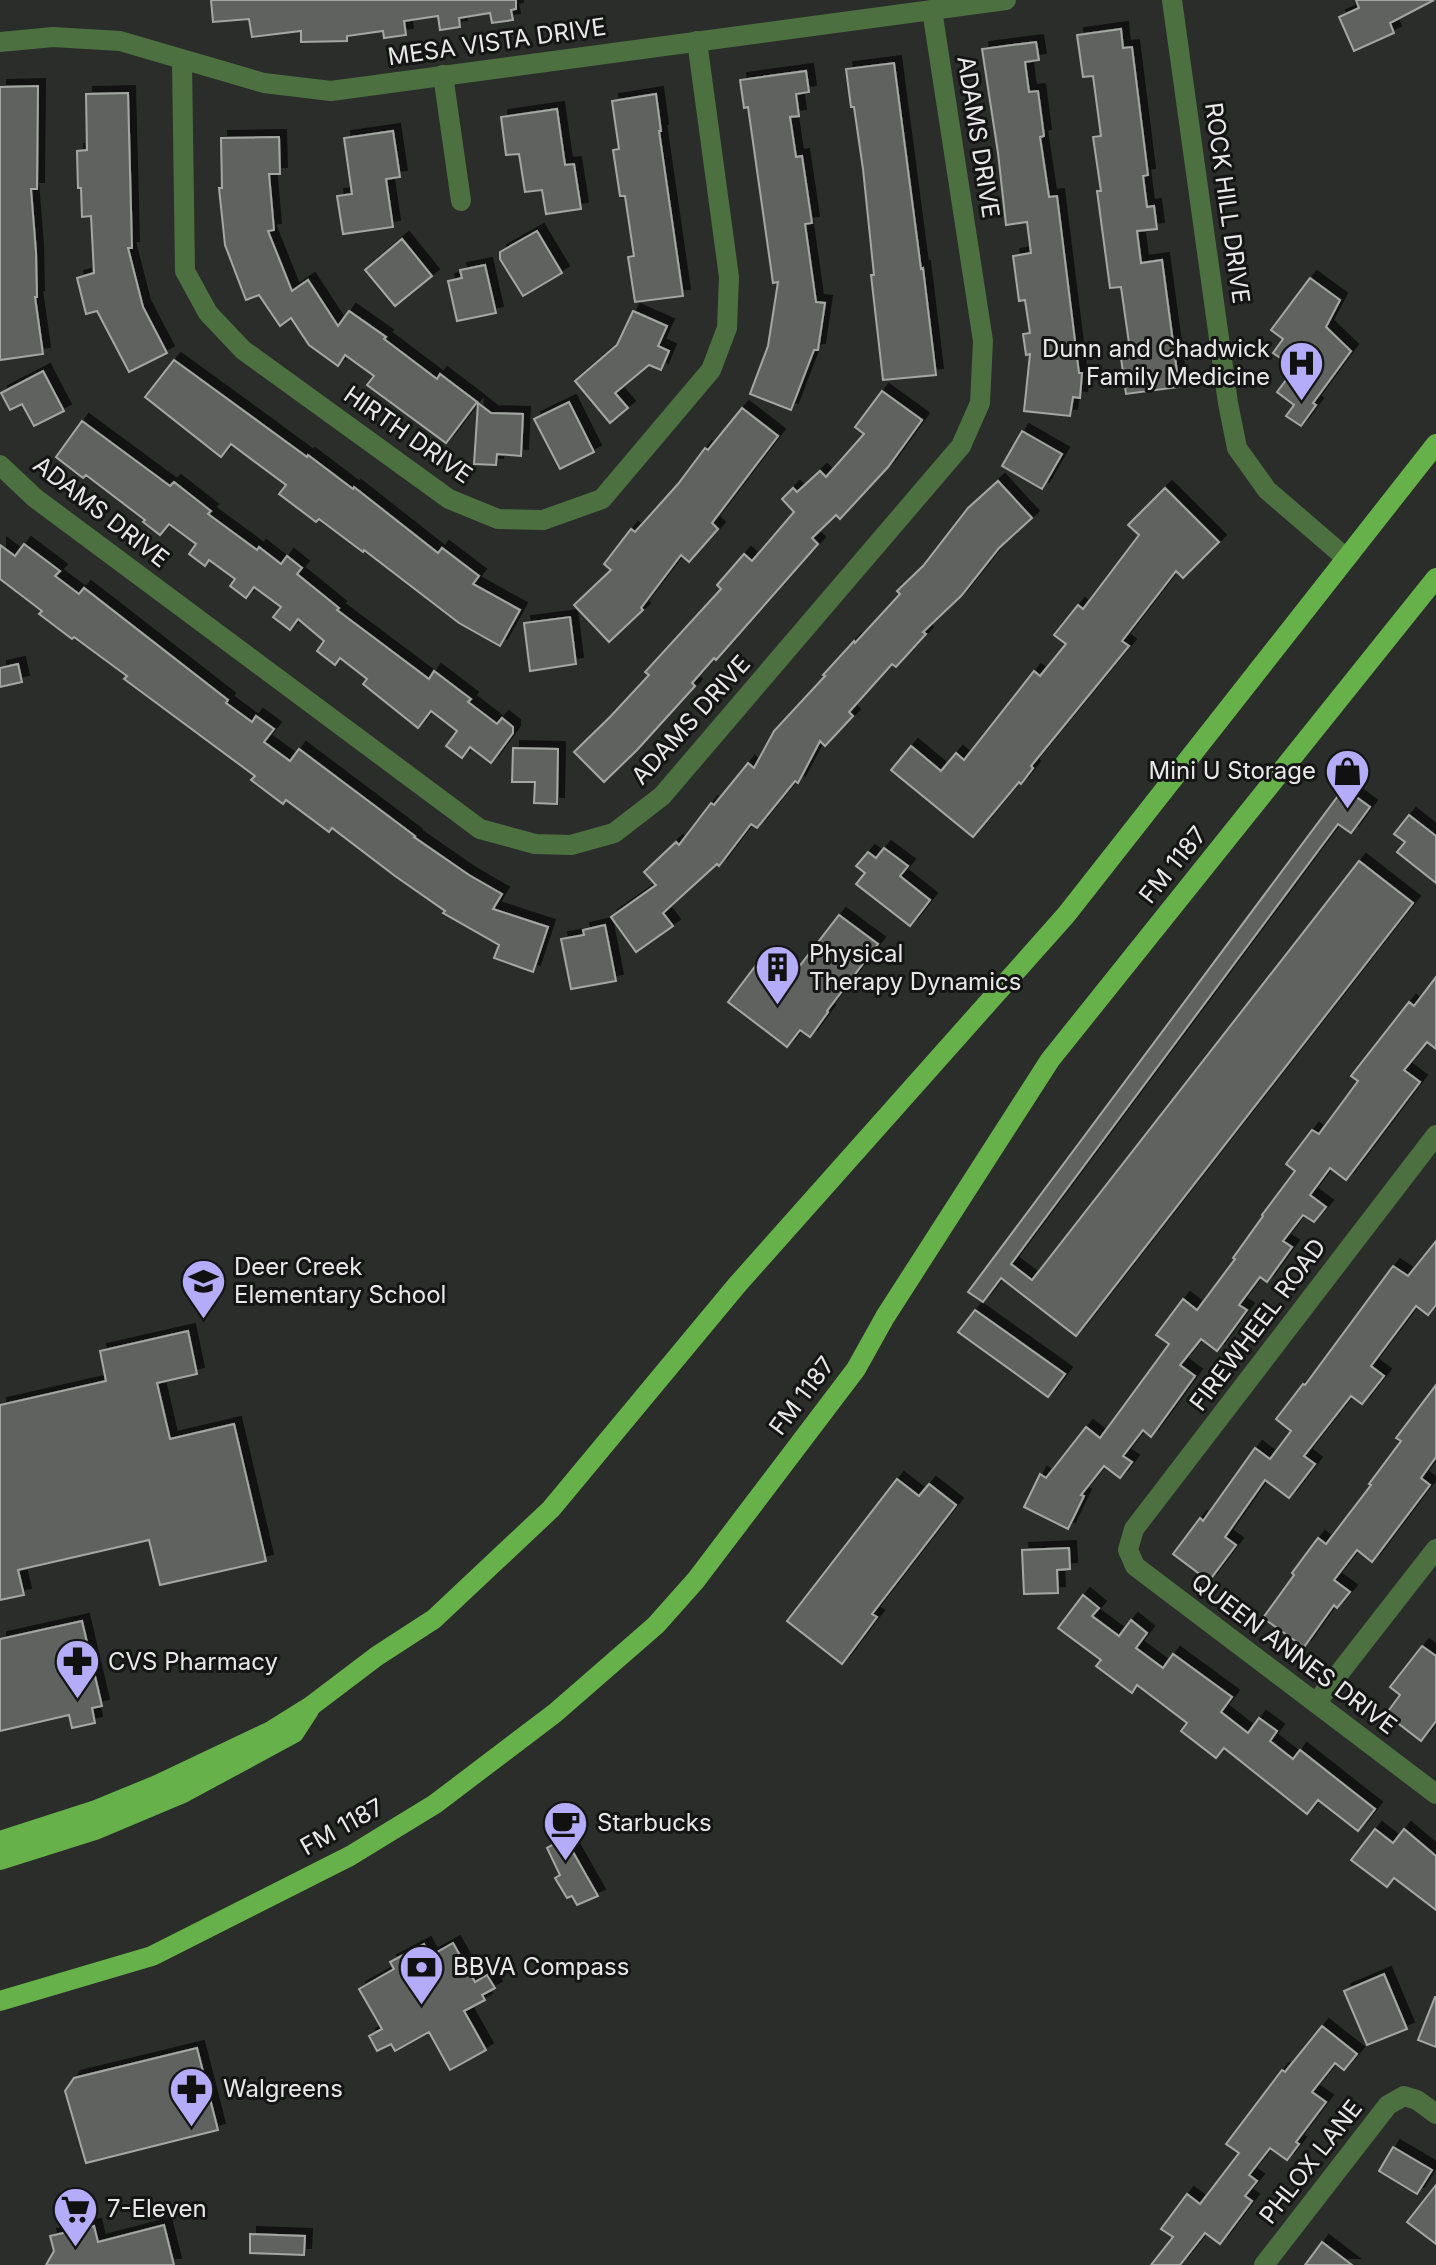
<svg xmlns="http://www.w3.org/2000/svg" width="1436" height="2265" viewBox="0 0 1436 2265" font-family="Inter,sans-serif">
<style>
.building{fill:#60625f;stroke:#a4a7a4;stroke-width:2;filter:url(#shadow)}
.lines{fill:none;stroke-linecap:round;stroke-linejoin:round}
.minor{stroke:#4c703f;stroke-width:20}
.major{stroke:#66b149;stroke-width:20}
.labels{text-anchor:middle;stroke-width:6;stroke-linejoin:round;paint-order:stroke}
.street-label{font-size:24px;fill:#e8e9e8;stroke:#141514}
.poi-label{font-size:24px;fill:#e8e9e8;stroke:#141514;text-anchor:start}
</style>
<defs>
<filter id="shadow"><feDropShadow dx="7" dy="-7" stdDeviation="0" flood-color="#0009"/></filter>
</defs>
<rect width="100%" height="100%" fill="#2b2d2b"/>
<g class="building">
<polygon points="211,0 516,0 516,9 511,10 513,20 492,23 490,13 459,18 460,27 440,30 438,16 404,21 406,35 384,38 383,31 347,36 347,41 301,42 301,31 252,37 249,19 213,22"/>
<polygon points="1356,0 1434,0 1390,23 1394,33 1354,51 1339,17 1359,8"/>
<polygon points="1121,29 1123,48 1132,47 1148,175 1143,176 1147,207 1154,206 1157,229 1137,231 1141,263 1162,260 1179,387 1126,394 1120,351 1130,350 1121,287 1110,288 1097,191 1101,191 1093,137 1101,136 1093,76 1083,77 1077,35"/>
<polygon points="1036,42 1039,60 1025,62 1029,92 1038,91 1044,136 1040,137 1049,197 1057,196 1079,373 1082,373 1080,398 1073,397 1070,416 1024,411 1030,354 1026,355 1023,334 1030,333 1025,300 1019,301 1013,256 1031,253 1027,222 1006,225 998,153 982,49"/>
<polygon points="894,63 921,269 923,268 936,375 883,380 871,275 874,275 863,169 854,107 851,107 846,69"/>
<polygon points="806,71 809,92 796,94 799,116 790,117 796,157 802,156 812,223 805,224 816,302 825,303 818,350 814,350 791,410 750,394 768,346 778,282 773,283 748,107 744,108 740,80"/>
<polygon points="38,86 37,189 31,189 36,252 37,297 35,297 43,354 0,360 0,87"/>
<polygon points="128,93 132,248 128,248 143,307 167,353 129,372 97,311 86,314 77,278 94,273 91,216 82,217 81,188 78,188 77,151 87,150 86,94"/>
<polygon points="656,94 661,131 659,131 683,296 635,302 628,257 634,256 625,196 620,196 613,150 619,149 612,101"/>
<polygon points="557,109 565,165 574,164 581,209 546,214 542,190 525,192 519,154 506,155 501,117"/>
<polygon points="393,131 400,177 386,179 393,227 343,234 337,196 352,194 344,138"/>
<polygon points="279,137 280,174 269,174 274,230 268,231 292,291 308,280 338,326 349,311 386,337 384,339 437,379 440,374 477,402 446,443 367,385 374,376 345,355 338,366 309,345 291,318 280,326 259,295 246,300 225,245 219,188 222,188 221,138"/>
<polygon points="537,231 562,273 523,296 500,259 500,252"/>
<polygon points="402,239 432,276 395,306 365,270"/>
<polygon points="485,265 496,313 457,321 448,281 462,278 460,270"/>
<polygon points="1310,278 1340,300 1326,327 1351,351 1313,403 1316,405 1301,426 1286,416 1294,405 1277,392 1295,368 1273,353 1283,339 1271,330"/>
<polygon points="633,311 667,326 658,346 669,351 661,370 649,365 615,393 628,408 610,423 575,381 617,345"/>
<polygon points="174,360 307,457 308,455 353,489 354,487 438,553 442,548 479,576 473,584 520,610 500,646 459,623 364,550 363,552 319,519 316,522 279,494 286,485 231,444 221,457 145,397"/>
<polygon points="43,371 64,411 34,426 22,404 10,410 1,393"/>
<polygon points="882,391 922,420 888,467 840,519 836,515 812,538 818,544 716,660 714,658 692,683 695,686 637,750 604,782 574,752 610,717 649,675 645,672 721,589 717,585 744,554 752,561 794,512 782,499 793,488 797,492 820,471 826,477 864,434 855,427"/>
<polygon points="569,402 594,452 560,469 534,419"/>
<polygon points="478,403 491,413 523,414 521,456 497,454 496,465 474,464"/>
<polygon points="742,408 778,436 712,523 718,529 689,562 681,555 641,608 643,610 609,642 574,605 611,570 604,564 631,529 635,532 678,484 705,448 708,450"/>
<polygon points="82,421 170,486 174,482 211,511 208,514 257,550 259,547 281,564 287,556 302,568 297,574 339,608 337,610 429,679 434,671 471,699 468,702 497,724 502,718 513,727 513,733 491,763 470,747 462,758 446,746 457,731 431,711 418,728 363,684 367,679 340,658 335,665 317,651 324,641 298,619 290,630 273,617 281,607 254,587 246,598 230,586 235,579 209,560 205,566 189,554 196,544 169,524 160,535 143,522 145,520 86,475 83,478 56,457"/>
<polygon points="1022,431 1062,454 1042,489 1002,466"/>
<polygon points="998,481 1032,518 999,548 961,596 923,632 926,634 896,667 892,664 849,712 853,716 825,746 820,741 798,783 795,781 757,828 751,824 719,866 717,864 663,913 673,926 636,952 611,917 656,885 644,872 676,842 679,845 711,803 714,805 748,763 754,768 774,731 825,676 823,675 854,641 855,643 900,594 897,591 923,566 968,508"/>
<polygon points="1165,488 1219,542 1183,578 1176,571 1122,641 1129,646 1031,766 1033,768 1021,784 1019,782 973,837 891,770 911,746 941,771 956,753 964,760 1034,671 1040,676 1066,644 1054,635 1078,605 1083,609 1139,535 1128,525"/>
<polygon points="24,544 60,571 55,576 79,594 84,588 228,700 226,703 252,722 256,716 274,729 264,742 290,761 299,749 415,836 414,837 469,875 502,894 493,909 548,927 533,972 494,958 499,945 443,913 445,911 395,876 332,828 329,832 286,800 283,804 251,780 255,776 124,679 127,676 74,637 72,639 39,614 42,611 0,579 0,545 15,556"/>
<polygon points="570,617 576,664 530,671 524,623"/>
<polygon points="18,664 22,682 0,687 0,668"/>
<polygon points="513,748 558,749 557,804 534,803 535,782 512,782"/>
<polygon points="1344,788 1370,807 1351,833 1338,824 1011,1264 1032,1280 1359,861 1413,903 1076,1336 1001,1278 983,1302 968,1292"/>
<polygon points="1409,815 1436,836 1436,883 1397,852 1405,842 1394,834"/>
<polygon points="884,848 908,866 900,876 930,900 910,926 856,884 865,873 856,866 868,852 876,858"/>
<polygon points="839,915 878,944 827,1011 828,1012 810,1037 800,1030 787,1047 728,1002 760,960 788,981"/>
<polygon points="605,925 616,981 571,989 561,939 584,935 583,930"/>
<polygon points="1436,977 1436,1049 1427,1042 1404,1070 1420,1082 1346,1180 1330,1168 1310,1195 1326,1207 1314,1222 1303,1215 1283,1241 1292,1247 1267,1282 1260,1277 1239,1305 1247,1310 1217,1351 1201,1339 1180,1365 1195,1376 1151,1437 1143,1430 1123,1456 1132,1462 1120,1478 1104,1466 1081,1495 1084,1496 1068,1529 1024,1507 1040,1474 1046,1478 1086,1427 1100,1438 1169,1344 1156,1335 1183,1299 1197,1310 1235,1259 1233,1258 1263,1216 1262,1215 1295,1171 1286,1164 1312,1130 1319,1134 1358,1081 1351,1076 1409,1002 1414,1006"/>
<polygon points="1436,1241 1436,1305 1428,1315 1416,1306 1371,1366 1384,1376 1362,1404 1351,1396 1304,1456 1315,1464 1289,1498 1265,1480 1225,1537 1236,1545 1209,1581 1173,1554 1200,1518 1203,1521 1255,1448 1270,1459 1291,1431 1276,1419 1303,1384 1305,1385 1393,1266 1408,1276"/>
<polygon points="975,1310 1065,1374 1048,1397 958,1332"/>
<polygon points="188,1331 197,1374 157,1383 170,1439 234,1424 266,1561 160,1585 149,1540 18,1570 24,1595 0,1600 0,1405 106,1381 100,1351"/>
<polygon points="1436,1385 1436,1457 1421,1478 1430,1485 1372,1562 1357,1550 1334,1580 1350,1592 1337,1608 1334,1605 1304,1647 1263,1618 1294,1575 1292,1573 1318,1538 1326,1544 1371,1485 1369,1484 1401,1441 1396,1438"/>
<polygon points="897,1479 919,1496 929,1484 956,1505 872,1614 877,1617 842,1664 787,1621"/>
<polygon points="1069,1548 1070,1569 1057,1570 1058,1593 1024,1594 1022,1550"/>
<polygon points="1083,1595 1099,1608 1092,1616 1119,1636 1131,1620 1147,1633 1136,1648 1163,1668 1173,1654 1232,1697 1221,1712 1248,1733 1259,1718 1277,1731 1270,1741 1293,1759 1300,1750 1375,1809 1358,1831 1318,1800 1307,1814 1224,1748 1216,1758 1181,1731 1187,1723 1137,1685 1132,1693 1096,1666 1101,1660 1058,1628"/>
<polygon points="82,1621 102,1706 92,1708 95,1723 72,1728 69,1715 0,1731 0,1639"/>
<polygon points="1422,1646 1436,1656 1436,1721 1421,1741 1386,1714 1400,1695 1390,1687"/>
<polygon points="1375,1829 1393,1843 1404,1829 1436,1856 1436,1910 1394,1878 1387,1887 1351,1860"/>
<polygon points="565,1838 598,1896 577,1905 572,1896 567,1898 555,1878 560,1875 547,1848"/>
<polygon points="453,1943 475,1982 487,1975 495,1988 482,1995 485,2000 464,2011 486,2050 450,2070 429,2032 395,2051 391,2044 377,2051 369,2036 382,2029 359,1989 394,1969 390,1962 424,1944 430,1956"/>
<polygon points="1384,1974 1407,2029 1367,2045 1344,1991"/>
<polygon points="1435,1997 1436,1997 1436,2047 1418,2040"/>
<polygon points="1322,2026 1357,2054 1344,2070 1335,2063 1312,2092 1326,2102 1296,2142 1299,2144 1287,2160 1270,2148 1249,2175 1257,2181 1245,2196 1252,2201 1220,2244 1205,2233 1180,2265 1151,2265 1173,2237 1161,2229 1187,2194 1200,2204 1239,2153 1226,2144 1282,2070 1285,2072"/>
<polygon points="197,2048 218,2130 86,2163 65,2091 74,2078"/>
<polygon points="1393,2147 1432,2170 1417,2194 1379,2171"/>
<polygon points="1436,2185 1436,2244 1407,2222"/>
<polygon points="164,2225 174,2265 46,2265 54,2251 50,2236 94,2226 98,2242"/>
<polygon points="250,2234 305,2236 304,2255 250,2253"/>
<polygon points="1322,2242 1352,2265 1305,2265"/>
</g>
<g class="lines">
<g class="minor">
<polyline points="1172,0 1228,403 1237,448 1267,490 1346,558"/>
<polyline points="0,42 53,37 120,41 264,83 331,91 1006,0"/>
<polyline points="182,61 185,271 208,313 243,350 449,499 498,519 543,520 602,499 711,370 727,328 729,277 697,41"/>
<polyline points="443,75 461,201"/>
<polyline points="0,465 35,498 480,829 535,844 571,845 614,833 662,796 961,446 980,403 983,341 932,10"/>
<polyline points="1436,1135 1134,1529 1128,1550 1135,1566 1436,1794"/>
<polyline points="1316,1703 1436,1549"/>
<polyline points="1264,2265 1388,2105 1404,2096 1417,2100 1436,2114"/>
</g>
<g class="major">
<polyline points="0,1841 96,1810 157,1785 271,1731 311,1706 377,1656 434,1619 551,1509 737,1285 1066,915 1436,444"/>
<polyline points="0,1860 95,1830 183,1793 294,1733 309,1710"/>
<polyline points="0,2001 152,1956 350,1856 435,1804 555,1713 656,1625 696,1580 856,1369 885,1317 1050,1060 1436,578"/>
</g>
</g>
<defs>
<symbol id="hospital-pin" viewBox="-11 -11 22 30"><path d="M0 17L-7.5 6A9.5 9.5 0 1 1 7.5 6Z" fill="#b4acf9" stroke="#141514"/><path d="M-5-5h3v3.5h4V-5h3V5h-3V1.5h-4V5h-3Z" fill="#111"/></symbol>
<symbol id="shop-pin" viewBox="-11 -11 22 30"><path d="M0 17L-7.5 6A9.5 9.5 0 1 1 7.5 6Z" fill="#b4acf9" stroke="#141514"/><path d="M-5-2.5h2.3a2.7 3.5 0 0 1 5.4 0H5L5.5 6h-11ZM-1.5-2.5h3a1.5 2.3 0 0 0-3 0Z" fill="#111"/></symbol>
<symbol id="building-pin" viewBox="-11 -11 22 30"><path d="M0 17L-7.5 6A9.5 9.5 0 1 1 7.5 6Z" fill="#b4acf9" stroke="#141514"/><path d="M-4-6H4V6H1V3H-1V6H-4ZM-2.5-4.3h1.7v1.8h-1.7ZM.8-4.3h1.7v1.8H.8ZM-2.5-1h1.7V.8h-1.7ZM.8-1h1.7V.8H.8Z" fill="#111"/></symbol>
<symbol id="school-pin" viewBox="-11 -11 22 30"><path d="M0 17L-7.5 6A9.5 9.5 0 1 1 7.5 6Z" fill="#b4acf9" stroke="#141514"/><path d="M0-5L7-2L0 1L-7-2ZM-4 1L0 2.5L4 1V4Q0 6-4 4Z" fill="#111"/></symbol>
<symbol id="pharmacy-pin" viewBox="-11 -11 22 30"><path d="M0 17L-7.5 6A9.5 9.5 0 1 1 7.5 6Z" fill="#b4acf9" stroke="#141514"/><path d="M-2-6h4v4h4v4h-4v4h-4v-4h-4v-4h4Z" fill="#111"/></symbol>
<symbol id="cafe-pin" viewBox="-11 -11 22 30"><path d="M0 17L-7.5 6A9.5 9.5 0 1 1 7.5 6Z" fill="#b4acf9" stroke="#141514"/><path d="M-5.5-4.5H6V0H3Q3 3.5 0 3.5H-2.5Q-5.5 3.5-5.5 0ZM3-3.2v2h1.7v-2ZM-6 4.5H4V6H-6Z" fill="#111"/></symbol>
<symbol id="bank-pin" viewBox="-11 -11 22 30"><path d="M0 17L-7.5 6A9.5 9.5 0 1 1 7.5 6Z" fill="#b4acf9" stroke="#141514"/><path d="M-6-4H6V4H-6ZM0-2.3a2.3 2.3 0 1 0 0 4.6a2.3 2.3 0 1 0 0-4.6Z" fill="#111"/></symbol>
<symbol id="supermarket-pin" viewBox="-11 -11 22 30"><path d="M0 17L-7.5 6A9.5 9.5 0 1 1 7.5 6Z" fill="#b4acf9" stroke="#141514"/><path d="M-6-5.5h2.5l.6 2H6L4.5 2H-2.5L-4.4-4H-6ZM-1.5 3.2a1.3 1.3 0 1 0 .1 0ZM3 3.2a1.3 1.3 0 1 0 .1 0Z" fill="#111"/></symbol>
</defs>
<g fill-rule="evenodd">
<use href="#hospital-pin" x="1276" y="338" width="51" height="69"/>
<use href="#shop-pin" x="1322" y="746" width="51" height="69"/>
<use href="#building-pin" x="752" y="942" width="51" height="69"/>
<use href="#school-pin" x="178" y="1256" width="51" height="69"/>
<use href="#pharmacy-pin" x="52" y="1636" width="51" height="69"/>
<use href="#cafe-pin" x="540" y="1798" width="51" height="69"/>
<use href="#bank-pin" x="396" y="1942" width="51" height="69"/>
<use href="#pharmacy-pin" x="166" y="2064" width="51" height="69"/>
<use href="#supermarket-pin" x="50" y="2184" width="51" height="69"/>
</g>
<g class="labels">
<g class="street-label">
<text transform="translate(497 42) rotate(-8)" y="8">MESA VISTA DRIVE</text>
<text transform="translate(978 137) rotate(81)" y="8">ADAMS DRIVE</text>
<text transform="translate(1227 203) rotate(82)" y="8">ROCK HILL DRIVE</text>
<text transform="translate(408 435) rotate(35)" y="8">HIRTH DRIVE</text>
<text transform="translate(101 512) rotate(38)" y="8">ADAMS DRIVE</text>
<text transform="translate(691 720) rotate(-48)" y="8">ADAMS DRIVE</text>
<text transform="translate(1173 865) rotate(-51)" y="8">FM 1187</text>
<text transform="translate(1258 1325) rotate(-53)" y="8">FIREWHEEL ROAD</text>
<text transform="translate(802 1396) rotate(-53)" y="8">FM 1187</text>
<text transform="translate(1294 1654) rotate(37)" y="8">QUEEN ANNES DRIVE</text>
<text transform="translate(342 1827) rotate(-29)" y="8">FM 1187</text>
<text transform="translate(1311 2162) rotate(-52)" y="8">PHLOX LANE</text>
</g>
<g class="poi-label">
<text x="1270" y="357" text-anchor="end">Dunn and Chadwick<tspan x="1270" dy="28">Family Medicine</tspan></text>
<text x="1316" y="779" text-anchor="end">Mini U Storage</text>
<text x="809" y="962">Physical<tspan x="809" dy="28">Therapy Dynamics</tspan></text>
<text x="234" y="1275">Deer Creek<tspan x="234" dy="28">Elementary School</tspan></text>
<text x="108" y="1670">CVS Pharmacy</text>
<text x="597" y="1831">Starbucks</text>
<text x="453" y="1975">BBVA Compass</text>
<text x="223" y="2097">Walgreens</text>
<text x="107" y="2217">7-Eleven</text>
</g>
</g>
</svg>
